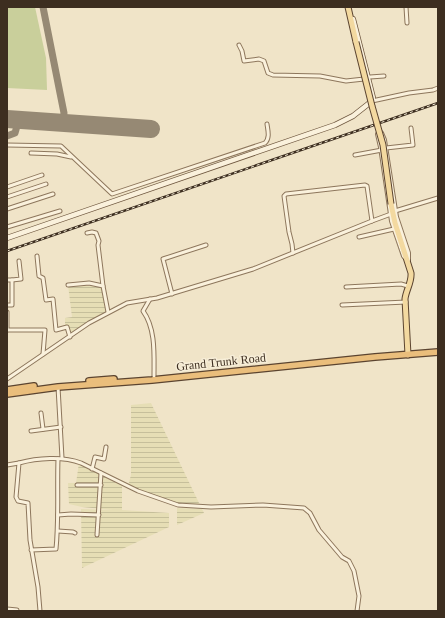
<svg xmlns="http://www.w3.org/2000/svg" width="445" height="618" viewBox="0 0 445 618" font-family="'Times New Roman',serif">
<style>
.farmland{fill:url(#farmland-rules)}
.grass{fill:#c9cf9b}
.lines{fill:none;stroke-linecap:round;stroke-linejoin:round}
.taxiway{stroke:#968974;stroke-width:7}
.runway{stroke:#968974;stroke-width:18}
.minor-casing{stroke:#8d765c;stroke-width:5}
.tertiary-casing{stroke:#8d765c;stroke-width:6}
.secondary-casing{stroke:#6f573f;stroke-width:6}
.primary-casing{stroke:#5b4430;stroke-width:7}
.trunk-casing{stroke:#5b4430;stroke-width:8}
.minor{stroke:#faf1dc;stroke-width:3}
.tertiary{stroke:#faf1dc;stroke-width:4}
.secondary{stroke:#faf1dc;stroke-width:4.5}
.primary{stroke:#f3d9a0;stroke-width:5}
.trunk{stroke:#eabe7c;stroke-width:5.5}
.rail-casing{stroke:#3d2e20;stroke-width:2.5}
.rail{stroke:#f7eed8;stroke-width:1;stroke-dasharray:3;stroke-linecap:butt}
.primary-bridge-casing{stroke:#5b4430;stroke-width:7;stroke-linecap:butt}
.primary-bridge{stroke:#f3d9a0;stroke-width:5}
.labels{text-anchor:middle;stroke-width:3;stroke-linejoin:round;paint-order:stroke}
.street-label{font-size:12px;fill:#3d2e20;stroke:#f7eed8}
</style>
<defs>
<pattern id="farmland-rules" width="6" height="5" patternUnits="userSpaceOnUse"><rect width="6" height="5" fill="#e6deb5"/><path d="M0 2.5h6" fill="none" stroke="#c6bf9b"/></pattern>
</defs>
<rect width="100%" height="100%" fill="#f0e4c8"/>
<g class="farmland">
<polygon points="68,285 102,286 107,313 71,336 65,328 65,318 72,317"/>
<polygon points="151,403 200,505 178,505 128,486 131,475 131,405"/>
<polygon points="79,463 122,486 122,510 169,513 169,527 82,568 81,509 113,510 82,507 69,504 68,483 76,483"/>
<polygon points="177,508 202,509 204,513 177,525"/>
</g>
<polygon class="grass" points="7,7 35,7 46,58 47,90 7,88"/>
<g class="lines">
<g class="taxiway">
<polyline points="43,7 60,93 64,113 63,122"/>
<polyline points="7,136 15,133 17,126 13,120 8,119"/>
</g>
<polyline class="runway" points="7,119 151,129"/>
<defs>
<g id="minor">
<polyline points="406,7 407,23"/>
<polyline points="239,45 242,51 244,61 259,59 264,61 268,73 273,75 320,76 346,81 364,79 370,77 384,76"/>
<polyline points="372,101 409,93 433,90 438,88"/>
<path d="M7,145L61,146L112,194L265,143C270,138 268,131 267,124"/>
<polyline points="386,148 413,145 411,128"/>
<polyline points="31,153 57,154 71,157"/>
<polyline points="355,155 382,150"/>
<polyline points="7,187 42,175"/>
<polyline points="7,197 46,184"/>
<polyline points="7,209 53,194"/>
<polyline points="395,211 438,198"/>
<polyline points="7,227 60,211"/>
<polyline points="87,233 92,232 96,233 99,241 98,245 103,286"/>
<polyline points="359,237 394,229"/>
<polyline points="293,253 292,244 289,232 284,196 286,194 365,185 367,186 372,221 391,214"/>
<polyline points="37,256 39,276 43,278 46,300 53,299 56,330 67,327 70,337"/>
<polyline points="7,280 12,280 12,305 7,305"/>
<polyline points="12,280 21,279 19,261"/>
<polyline points="68,285 89,283 103,286 108,312"/>
<polyline points="346,287 401,284 408,286"/>
<polyline points="172,294 163,259 206,245"/>
<path d="M150,299L143,311C156,329 154,355 154,376"/>
<polyline points="342,305 406,302"/>
<polyline points="7,312 7,330"/>
<polyline points="7,330 45,330 43,354"/>
<polyline points="7,379 89,323 127,303 157,298 253,269 372,221"/>
<polyline points="58,387 62,458"/>
<polyline points="41,413 43,429"/>
<polyline points="31,431 61,427"/>
<polyline points="7,465 19,463"/>
<polyline points="92,469 95,457 104,459 106,447"/>
<polyline points="77,485 101,485"/>
<polyline points="58,515 71,514 99,515"/>
<polyline points="58,531 73,532 75,533"/>
<polyline points="97,535 101,473"/>
<path d="M31,550L56,549C59,519 57,489 58,459"/>
<polyline points="7,609 17,610 17,611"/>
<path d="M40,611L38,587L30,540L28,503L18,501L16,497L19,463C37,458 63,456 81,463L138,491L178,505L211,507L263,505L304,508L310,513L319,530L342,557L349,561L354,571L359,596L357,611"/>
</g>
<polygon id="tertiary" points="379,133 381,133 384,140 396,217 408,253 408,260 404,256 392,221 381,147 378,134"/>
<polyline id="secondary" points="7,238 335,125 353,116 372,101 373,98 353,19"/>
<g id="primary">
<polyline points="348,7 356,42"/>
<path d="M391,204L395,223L411,273C412,282 406,290 405,299L408,355"/>
</g>
<g id="trunk">
<polyline points="89,381 114,379"/>
<polyline points="7,390 34,386"/>
<polyline points="7,394 58,387 152,380 375,357 438,352"/>
</g>
</defs>
<use href="#minor" class="minor-casing"/>
<use href="#tertiary" class="tertiary-casing"/>
<use href="#secondary" class="secondary-casing"/>
<use href="#primary" class="primary-casing"/>
<use href="#trunk" class="trunk-casing"/>
<use href="#minor" class="minor"/>
<use href="#tertiary" class="tertiary"/>
<use href="#secondary" class="secondary"/>
<use href="#primary" class="primary"/>
<use href="#trunk" class="trunk"/>
<defs>
<polyline id="rail" points="7,251 438,103"/>
</defs>
<use href="#rail" class="rail-casing"/>
<use href="#rail" class="rail"/>
<defs>
<polyline id="primary-bridge" points="356,42 372,106 383,145 391,204"/>
</defs>
<use href="#primary-bridge" class="primary-bridge-casing"/>
<use href="#primary-bridge" class="primary-bridge"/>
</g>
<g class="labels">
<g class="street-label">
<text transform="translate(221 362) rotate(-6)" y="4">Grand Trunk Road</text>
</g>
</g>
<rect width="445" height="618" fill="none" stroke="#3d2e20" stroke-width="16"/>
</svg>
